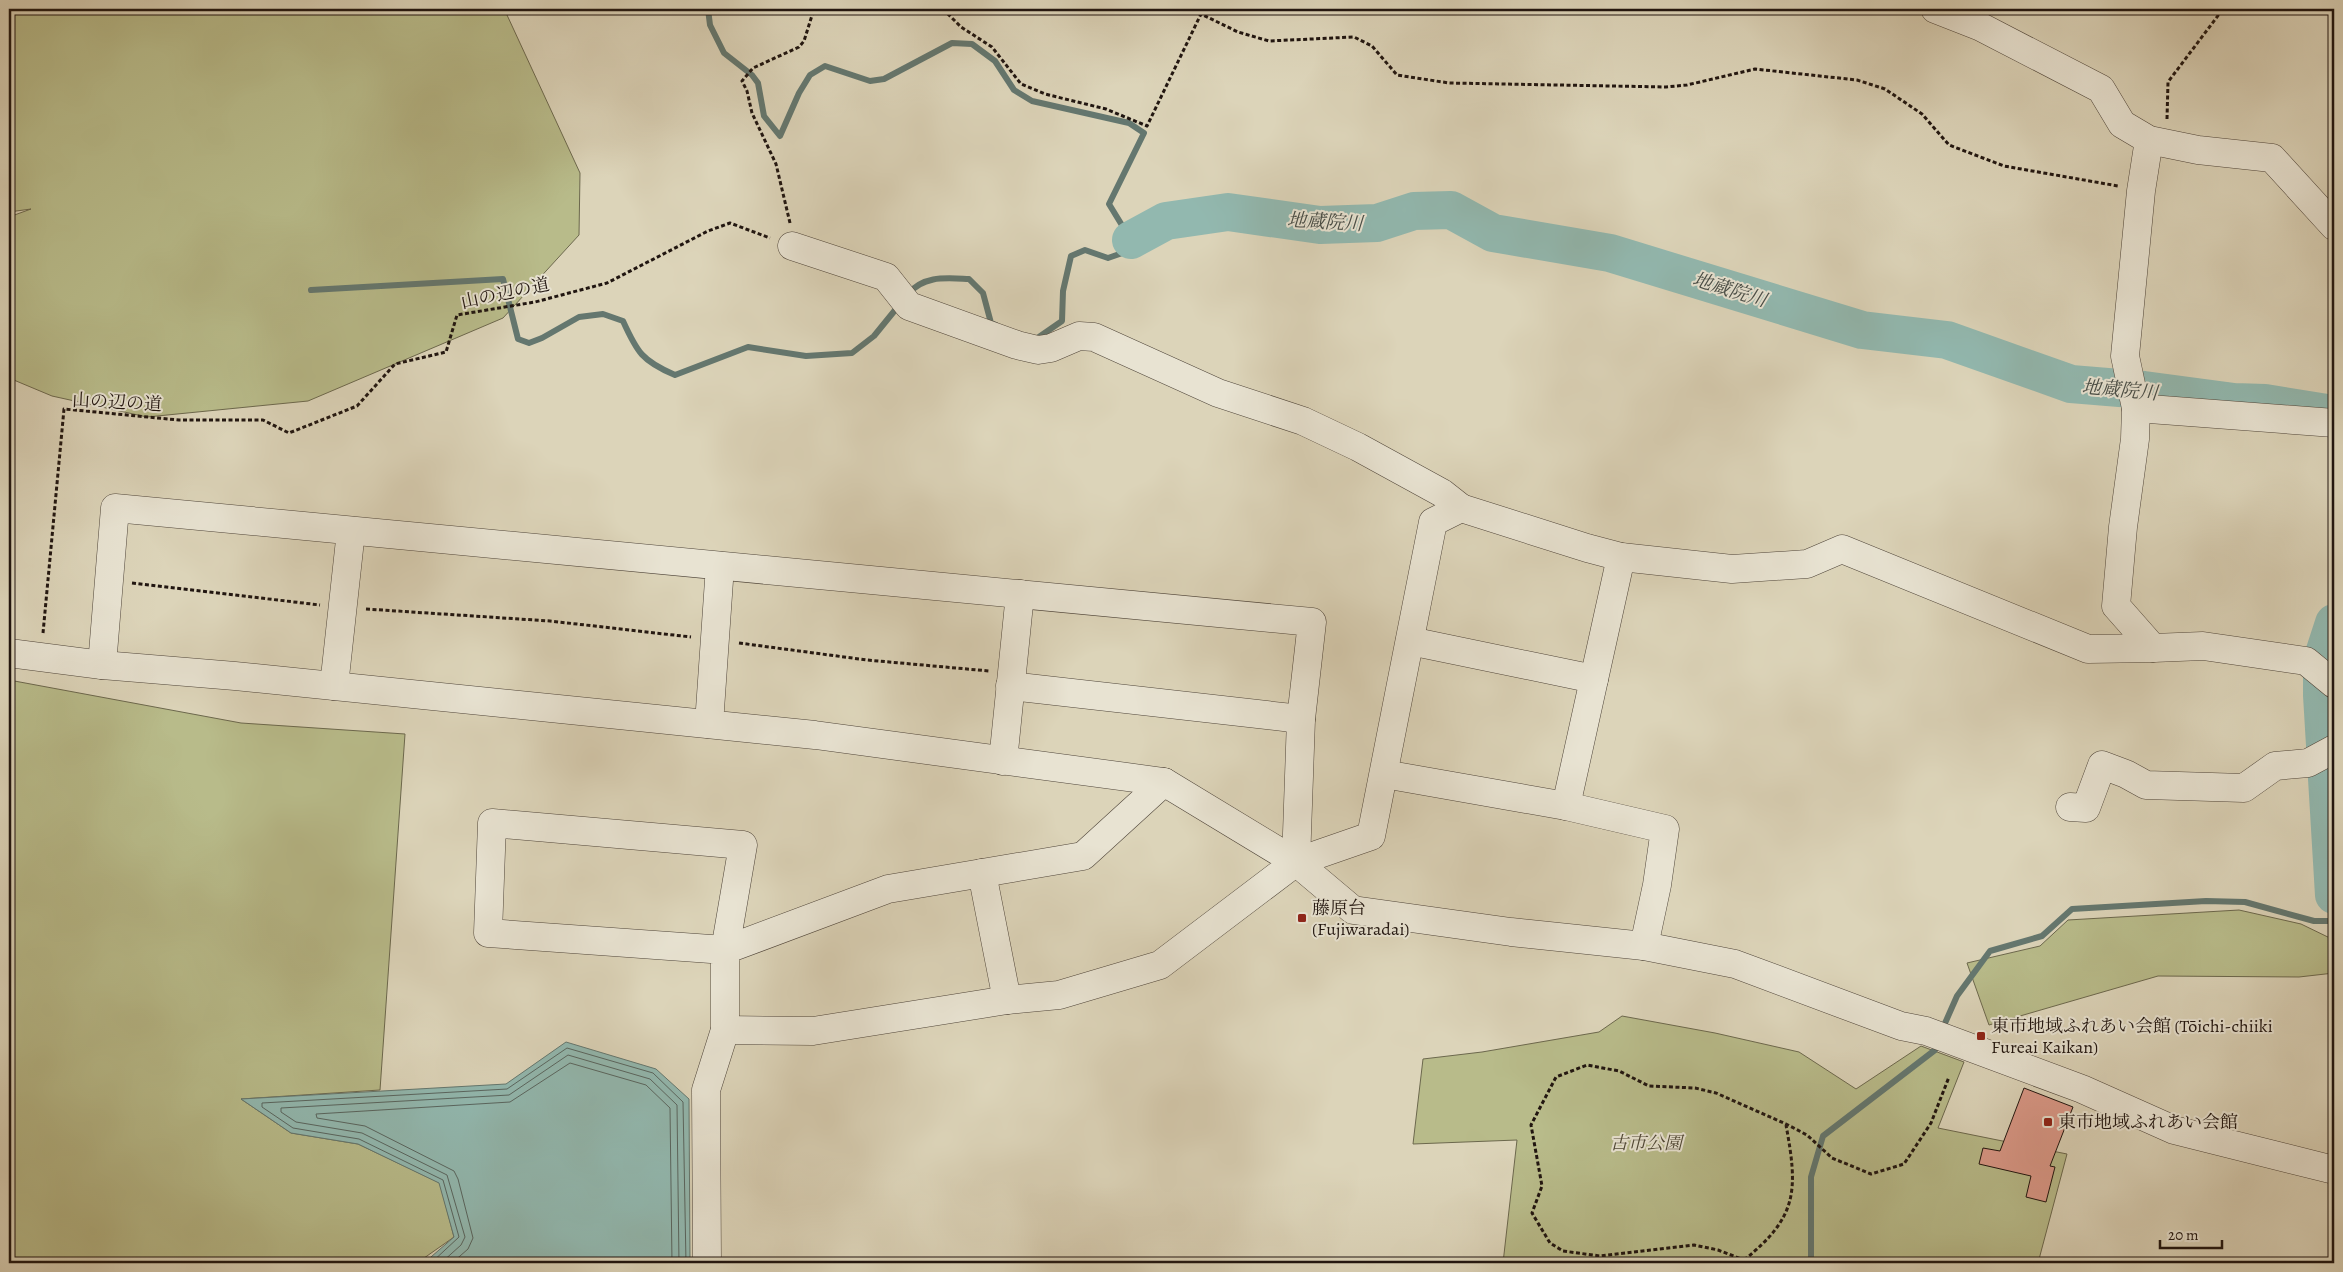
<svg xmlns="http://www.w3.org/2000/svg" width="2343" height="1272" viewBox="0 0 2343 1272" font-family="Alegreya,'Noto Serif JP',serif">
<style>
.green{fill:#b8bb8a;stroke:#6c684d}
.water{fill:#92b8af;stroke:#64776f}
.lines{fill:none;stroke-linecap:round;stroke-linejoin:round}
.shore{stroke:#596660;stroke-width:1}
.stream{stroke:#64776f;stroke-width:6}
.river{stroke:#92b8af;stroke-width:38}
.building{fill:#db9989;stroke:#201510}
.minor-casing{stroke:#4f453a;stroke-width:29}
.path{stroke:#201510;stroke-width:3;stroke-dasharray:4 2.5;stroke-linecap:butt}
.minor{stroke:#e8e3d2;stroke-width:28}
.poi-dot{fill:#8f2418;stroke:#e8e3d2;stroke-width:2}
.labels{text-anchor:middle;stroke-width:4;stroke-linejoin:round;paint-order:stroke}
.street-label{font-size:18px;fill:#201510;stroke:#e8e3d2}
.poi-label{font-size:18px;fill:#201510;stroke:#e8e3d2;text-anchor:start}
.park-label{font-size:18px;font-style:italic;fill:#4e4735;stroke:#e8e3d2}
.water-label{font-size:19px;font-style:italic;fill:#484e48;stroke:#e8e3d2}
</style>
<rect width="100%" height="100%" fill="#dcd4b9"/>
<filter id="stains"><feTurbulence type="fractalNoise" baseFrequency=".004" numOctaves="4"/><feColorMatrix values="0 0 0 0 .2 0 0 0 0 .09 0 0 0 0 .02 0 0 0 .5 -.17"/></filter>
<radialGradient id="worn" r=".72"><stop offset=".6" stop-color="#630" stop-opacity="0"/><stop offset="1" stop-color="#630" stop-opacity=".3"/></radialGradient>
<g class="green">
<polygon points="9,9 501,9 507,15 580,173 579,235 503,318 308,401 147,417 52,396 9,378 9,217 31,209 9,212"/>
<polygon points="9,680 241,723 405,734 380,1090 241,1099 291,1133 358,1144 440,1183 454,1237 417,1263 9,1263"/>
<polygon points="2239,910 2301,924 2334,940 2334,973 2299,977 2158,976 1989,1025 1967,963 2040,946 2068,920"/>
<polygon points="1622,1016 1715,1033 1799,1052 1856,1089 1921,1046 1964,1062 1938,1128 2067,1154 2038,1263 1503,1263 1517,1140 1413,1144 1423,1059 1482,1052 1599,1032"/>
</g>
<polygon class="water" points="566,1042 656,1069 689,1099 690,1263 424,1263 454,1237 439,1183 358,1144 291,1133 241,1099 506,1084"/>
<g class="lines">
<g class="shore">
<polyline points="431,1263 459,1237 443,1180 359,1139 293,1128 262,1107 262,1103 507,1089 567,1048 653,1073 683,1102 686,1263"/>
<polyline points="441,1263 461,1245 465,1237 447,1175 362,1133 296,1122 281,1112 281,1108 509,1095 568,1055 650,1079 677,1105 679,1263"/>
<polyline points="452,1263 468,1249 473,1238 458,1179 454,1171 365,1126 317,1118 316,1114 510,1102 570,1063 646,1085 670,1108 672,1263"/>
</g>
<g class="stream">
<polyline points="708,9 710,25 724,53 752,75 758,83 764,116 780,136 799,93 810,75 825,66 870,81 884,79 952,43 972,44 995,61 1014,90 1032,101 1129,123 1144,133 1109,204 1131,240 1128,251 1108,258 1085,250 1071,256 1063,291 1062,321 1036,339"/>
<path d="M311,290L503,279L518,339L529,343L542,338L579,317L603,314L623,321C637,352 642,361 675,375L748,347L806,356L852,353L874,336L900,304"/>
<path d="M908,294C924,275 946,278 969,279L983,293L991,323L996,325"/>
<polyline points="1942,1030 1957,996 1990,951 2042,936 2072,909 2206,901 2245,902 2314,921 2334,921"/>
<polyline points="1811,1263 1811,1177 1823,1136 1935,1050 1938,1042"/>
</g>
<g class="river">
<polyline points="1131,240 1166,221 1228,212 1320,225 1377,223 1414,211 1451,210 1493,233 1610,253 1862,330 1947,340 2071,384 2144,390 2234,402 2265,403 2333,414"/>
<polyline points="2334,623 2322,660 2322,695 2334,895"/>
</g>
</g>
<polygon class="building" points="2024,1088 2073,1107 2050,1166 2055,1167 2046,1202 2026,1197 2031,1176 1979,1164 1983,1148 2000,1151"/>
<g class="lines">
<defs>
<g id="minor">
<polyline points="1935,9 1981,27 2101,89 2122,124 2149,140 2198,150 2272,158 2334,226"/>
<polyline points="2149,140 2141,191 2125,356 2136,408 2135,439 2123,527 2116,606 2153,648 2203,646 2306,661 2334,684"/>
<polyline points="792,246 886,277 909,306 1017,345 1038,350 1051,348 1079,336 1094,337 1218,393 1303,421 1358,447 1442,493 1461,508"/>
<polyline points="2136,408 2334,423"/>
<polyline points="1410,641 1594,679"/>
<polyline points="9,653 102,665 235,676 815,735 1164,782 1296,862 1353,910 1511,932 1644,946 1735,964 1901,1026 1926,1031 2082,1089 2174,1130 2334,1170"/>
<polyline points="102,665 115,508 1312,622 1301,719 1296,862"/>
<polyline points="334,686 351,531"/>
<polyline points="1010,686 1301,719"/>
<polyline points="709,724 720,566"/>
<polyline points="1003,761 1020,594"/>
<polyline points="1384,774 1566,806 1665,829 1657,885 1644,946"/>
<polyline points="1566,806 1621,557"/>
<polyline points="2070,807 2086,808 2102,765 2126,774 2146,785 2244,788 2275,766 2308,763 2334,749"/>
<polyline points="982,873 1007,1000"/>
<polyline points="725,1030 813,1031 1007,1000 1059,995 1160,965 1296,862 1371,836 1433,522 1461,508 1587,548 1621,557 1732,569 1807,564 1842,549 2088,649 2153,648"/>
<polyline points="707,1263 706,1090 725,1030 725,950 743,845 492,823 488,933 725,950 888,889 1083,856 1164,782"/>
</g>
</defs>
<use href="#minor" class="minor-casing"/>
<g class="path">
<polyline points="943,9 961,27 992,47 1021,84 1045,94 1106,109 1147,126 1201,14 1238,32 1269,41 1354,37 1372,46 1397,75 1449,83 1666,87 1687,85 1755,69 1857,80 1885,89 1922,114 1949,145 2004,166 2118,186"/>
<polyline points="2167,119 2168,82 2223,9"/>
<polyline points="790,223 776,164 752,113 747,91 742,81 753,68 799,47 804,41 814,9"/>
<polyline points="132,583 320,605"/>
<polyline points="366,609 550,621 691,637"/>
<polyline points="43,633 64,409 179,420 263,420 289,433 357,406 395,364 446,352 457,315 535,302 607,283 708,231 730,223 770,238"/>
<polyline points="739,643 867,660 989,671"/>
<path d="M1744,1260C1798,1217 1798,1190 1786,1125"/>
<polyline points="1765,1263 1744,1260 1718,1250 1694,1245 1600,1256 1563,1251 1550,1243 1532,1213 1542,1186 1531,1125 1556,1077 1587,1065 1619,1071 1649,1086 1695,1088 1716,1093 1786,1124 1807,1135 1832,1158 1871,1174 1904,1164 1931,1123 1949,1077"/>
</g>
<use href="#minor" class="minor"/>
</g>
<g class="poi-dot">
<rect x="1297" y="913" width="10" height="10" rx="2.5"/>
<rect x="1976" y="1031" width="10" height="10" rx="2.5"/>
<rect x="2043" y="1117" width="10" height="10" rx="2.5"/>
</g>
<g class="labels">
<g class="street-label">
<text transform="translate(505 293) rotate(-12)" y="6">山の辺の道</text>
<text transform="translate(117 402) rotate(3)" y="6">山の辺の道</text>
</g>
<g class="poi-label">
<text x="1312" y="914">藤原台<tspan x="1312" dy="21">(Fujiwaradai)</tspan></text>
<text x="1991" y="1032">東市地域ふれあい会館 (Tōichi-chiiki<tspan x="1991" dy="21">Fureai Kaikan)</tspan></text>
<text x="2058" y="1128">東市地域ふれあい会館</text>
</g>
<g class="park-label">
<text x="1646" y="1149">古市公園</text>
</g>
<g class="water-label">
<text transform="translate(1325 221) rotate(3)" y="7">地蔵院川</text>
<text transform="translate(1730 289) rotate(17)" y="7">地蔵院川</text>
<text transform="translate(2120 389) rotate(5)" y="7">地蔵院川</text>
</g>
</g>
<rect width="2343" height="1272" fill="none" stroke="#dcd4b9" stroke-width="30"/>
<rect x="10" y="10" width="2323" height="1252" fill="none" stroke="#201510" stroke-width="2.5"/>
<rect x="15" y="15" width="2313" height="1242" fill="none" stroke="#201510"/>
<path d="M2160 1240v8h62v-8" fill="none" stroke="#201510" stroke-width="2.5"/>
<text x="2168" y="1240" font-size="15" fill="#201510" stroke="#e8e3d2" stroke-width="4" paint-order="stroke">20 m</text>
<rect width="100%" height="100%" filter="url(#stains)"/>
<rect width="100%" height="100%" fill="url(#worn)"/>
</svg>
